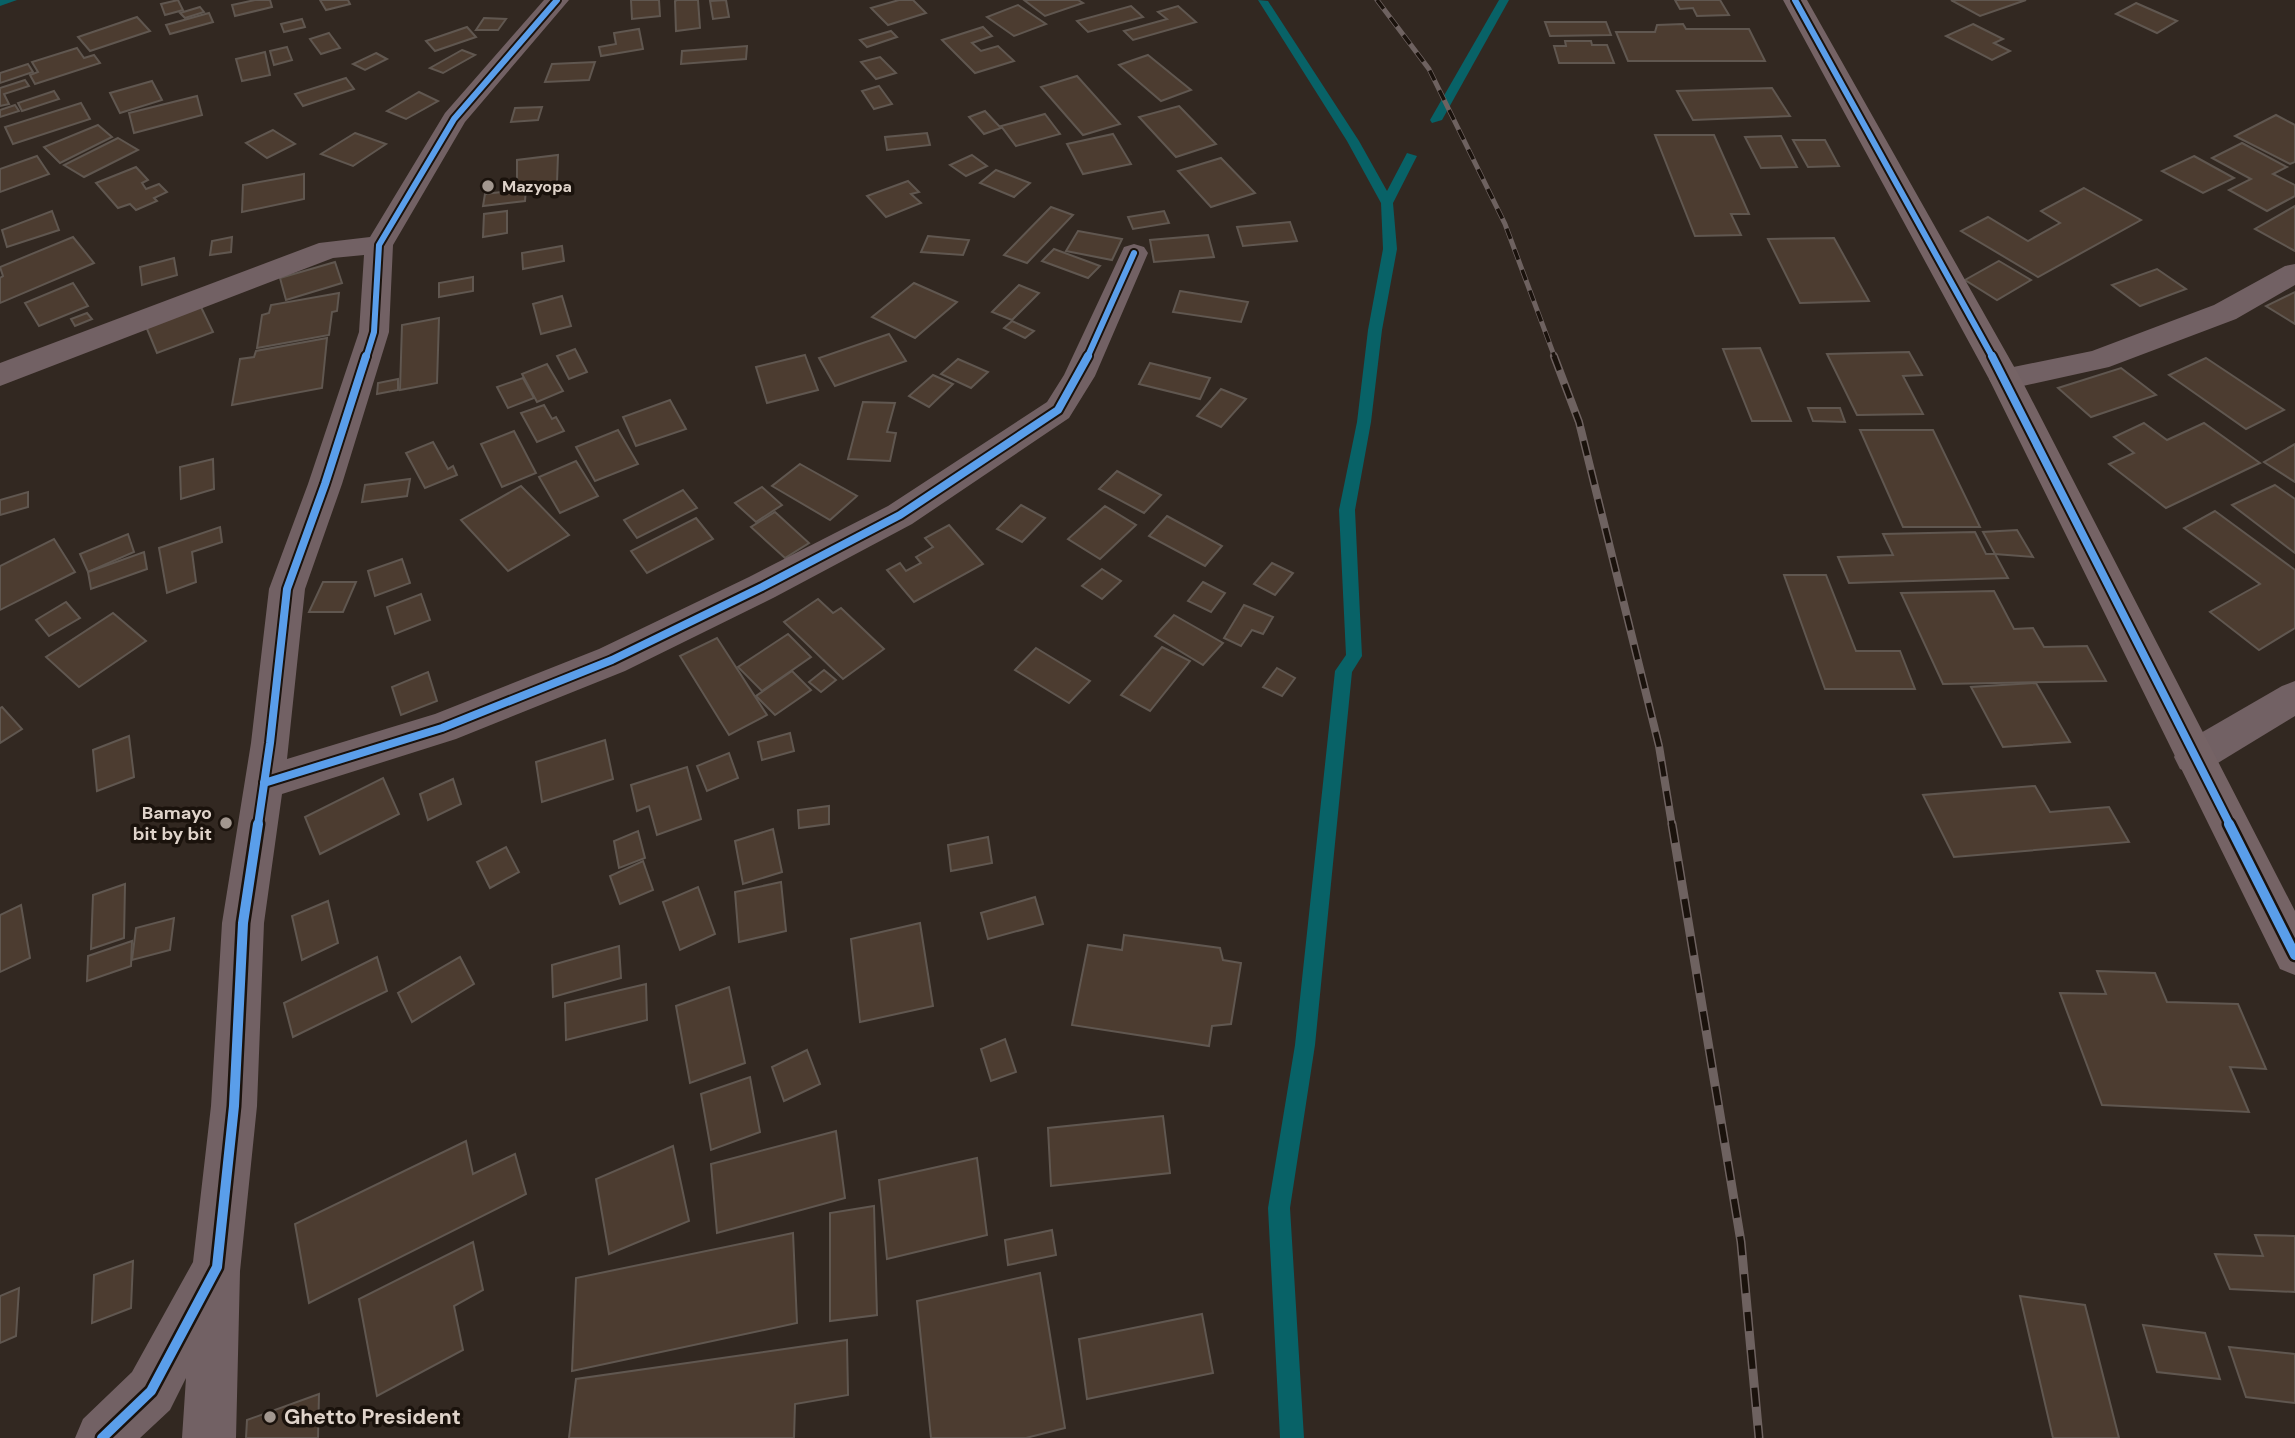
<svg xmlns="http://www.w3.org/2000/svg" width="2295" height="1438" viewBox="0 0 2295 1438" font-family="'DM Sans',sans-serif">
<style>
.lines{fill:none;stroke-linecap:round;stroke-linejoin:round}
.stream{fill:#086267;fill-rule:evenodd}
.building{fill:#4c3c30;stroke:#605750;stroke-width:2}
.street{fill:#726164;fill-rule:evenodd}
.secondary{fill:#756365;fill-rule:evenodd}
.rail-far2-casing{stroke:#6e6260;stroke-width:5}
.rail-far1-casing{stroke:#6e6260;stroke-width:8}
.rail-casing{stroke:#6e6260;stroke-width:9}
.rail-far2{stroke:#1a120c;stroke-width:3.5;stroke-dasharray:11;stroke-linecap:butt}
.rail-far1{stroke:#1a120c;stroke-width:5;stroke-dasharray:15;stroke-linecap:butt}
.rail{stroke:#1a120c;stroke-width:6;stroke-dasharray:19;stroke-linecap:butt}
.cycleway-far2-casing{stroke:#1a120c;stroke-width:10}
.cycleway-far1-casing{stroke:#1a120c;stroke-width:12}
.cycleway-casing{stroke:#1a120c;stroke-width:15}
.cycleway-far2{stroke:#5a9eea;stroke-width:6}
.cycleway-far1{stroke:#5a9eea;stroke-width:8}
.cycleway{stroke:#5a9eea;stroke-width:10}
.poi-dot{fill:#a2978f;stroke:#1a120c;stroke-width:2.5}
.labels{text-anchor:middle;stroke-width:7;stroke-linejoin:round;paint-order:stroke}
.far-poi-label{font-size:16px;font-weight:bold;fill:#dfd3ca;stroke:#1a120c;text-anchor:start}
.poi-label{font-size:18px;font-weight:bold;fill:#dfd3ca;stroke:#1a120c;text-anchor:end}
.near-poi-label{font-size:21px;font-weight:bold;fill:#dfd3ca;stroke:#1a120c;text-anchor:start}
</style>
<rect width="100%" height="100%" fill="#322821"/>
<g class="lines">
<g class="stream">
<polygon points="0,0 17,0 0,6"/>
<polygon points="1258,0 1268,1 1359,141 1387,191 1407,153 1417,156 1393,203 1397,249 1382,330 1371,422 1355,510 1362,656 1352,672 1315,1045 1290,1208 1304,1438 1280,1438 1268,1208 1295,1045 1335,671 1346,655 1339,510 1357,422 1368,330 1383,249 1381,203 1347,141"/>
<polygon points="1499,0 1509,0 1442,120 1432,123 1430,120"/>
</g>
</g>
<g class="building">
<polygon points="178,0 183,10 165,15 161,4"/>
<polygon points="255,0 270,0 272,7 235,16 232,5"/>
<polygon points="320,0 348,0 350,4 326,10"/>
<polygon points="631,0 659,0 660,16 632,19"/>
<polygon points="677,0 698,0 700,28 676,31 675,1"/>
<polygon points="726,0 729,17 713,19 710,1"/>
<polygon points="899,0 913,0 926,13 888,25 871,8"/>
<polygon points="1024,0 1078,0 1083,3 1045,16"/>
<polygon points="1675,0 1720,0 1729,15 1697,16 1693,8 1680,9"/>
<polygon points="1951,0 2026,0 1980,16"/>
<polygon points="2136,3 2177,21 2157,33 2116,14"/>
<polygon points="1018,5 1046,24 1014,36 987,17"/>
<polygon points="1131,6 1143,17 1088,32 1077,21"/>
<polygon points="1178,6 1196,22 1133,40 1124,31 1167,19 1158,12"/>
<polygon points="200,7 204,12 185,18 180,13"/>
<polygon points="209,13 213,22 170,34 166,25"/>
<polygon points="137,17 150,31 90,51 78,37"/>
<polygon points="484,18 506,19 498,30 476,30"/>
<polygon points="302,19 305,27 284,32 281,24"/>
<polygon points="1545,22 1606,22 1611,35 1550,36"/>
<polygon points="1683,24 1686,29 1749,29 1765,61 1628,61 1616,32 1655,32 1657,25"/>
<polygon points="1973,24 2003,39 1994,43 2010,51 1992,60 1946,36"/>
<polygon points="467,27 476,37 435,51 426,41"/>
<polygon points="983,27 992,36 972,43 981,51 998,46 1014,61 975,73 942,40"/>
<polygon points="639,29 643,49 601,56 599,47 616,44 614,33"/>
<polygon points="891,31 897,37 867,47 860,40"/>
<polygon points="329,33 340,48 321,54 310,39"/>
<polygon points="1565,41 1591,41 1592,45 1607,45 1614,63 1559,63 1554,46 1566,46"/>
<polygon points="747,46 746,59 681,64 682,51"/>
<polygon points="287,47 292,60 274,65 270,51"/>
<polygon points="77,48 84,58 94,55 100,63 35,84 30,75 38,72 32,62"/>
<polygon points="462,50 475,55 443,73 430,68"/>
<polygon points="265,52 270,75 242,81 236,59"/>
<polygon points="376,53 387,59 365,70 353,64"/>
<polygon points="1148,55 1191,90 1161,101 1119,65"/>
<polygon points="880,57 896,73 876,79 861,62"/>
<polygon points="595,62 589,80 545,82 552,64"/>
<polygon points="28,64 33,72 0,83 0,73"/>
<polygon points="1077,76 1120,124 1083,135 1041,87"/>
<polygon points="346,78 354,89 303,106 295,94"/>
<polygon points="25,80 29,86 4,94 9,104 0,106 0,88"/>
<polygon points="152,81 162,100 120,113 110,93"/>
<polygon points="879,86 892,104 874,109 862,91"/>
<polygon points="1772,88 1790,116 1693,120 1677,91"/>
<polygon points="54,91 59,99 22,111 18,103"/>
<polygon points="419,92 438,101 406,119 387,111"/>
<polygon points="197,96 202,115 134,133 129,113"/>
<polygon points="81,103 90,119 13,144 5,127"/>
<polygon points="15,105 19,111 0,117 0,110"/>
<polygon points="1179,106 1216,144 1176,157 1139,117"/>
<polygon points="542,107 538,120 511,122 515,108"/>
<polygon points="985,111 1001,128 984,134 969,117"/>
<polygon points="1045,114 1060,134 1016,146 1001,126"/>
<polygon points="2276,115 2295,125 2295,162 2290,164 2235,136"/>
<polygon points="98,125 112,137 60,163 44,147"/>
<polygon points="273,130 295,144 267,158 246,143"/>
<polygon points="355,133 386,144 353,166 321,154"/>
<polygon points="927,133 930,145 887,150 885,137"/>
<polygon points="1113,134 1131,164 1083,174 1067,144"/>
<polygon points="1655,135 1714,135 1749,214 1731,214 1741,235 1695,236"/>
<polygon points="1781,136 1797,167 1761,168 1745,137"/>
<polygon points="118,138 138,150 84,177 64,165"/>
<polygon points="1793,140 1825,140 1839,166 1808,167"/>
<polygon points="2242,143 2287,167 2273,174 2295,185 2295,196 2267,211 2229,190 2251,179 2212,158"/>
<polygon points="558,155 557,182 517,188 517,160"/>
<polygon points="972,155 987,166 966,176 950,165"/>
<polygon points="37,156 49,174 0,192 0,169"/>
<polygon points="2194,156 2234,178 2203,193 2162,171"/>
<polygon points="1221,158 1255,193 1211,207 1178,171"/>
<polygon points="136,167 148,180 142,183 146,189 159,184 167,192 154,198 157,201 136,210 130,204 118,208 96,183"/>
<polygon points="996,170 1030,183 1014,197 980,183"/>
<polygon points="304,174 304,199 242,212 243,185"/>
<polygon points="908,181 919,192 911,194 921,203 886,217 867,196"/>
<polygon points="2084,188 2141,220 2038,277 1961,231 1988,217 2028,241 2060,223 2041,211"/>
<polygon points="526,189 525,201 483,206 485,194"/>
<polygon points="2295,206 2295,251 2255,229"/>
<polygon points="1051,207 1073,215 1027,263 1004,255"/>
<polygon points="52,211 59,230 7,247 2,230"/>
<polygon points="507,211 507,233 483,237 484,214"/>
<polygon points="1164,211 1169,223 1133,229 1128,217"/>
<polygon points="1290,222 1297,241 1243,246 1237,227"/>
<polygon points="1078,231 1122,239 1112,260 1066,251"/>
<polygon points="1208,235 1214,257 1154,262 1150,240"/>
<polygon points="928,236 969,240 963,255 921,252"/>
<polygon points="73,237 94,263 0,303 0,278 3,276 0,267"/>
<polygon points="232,237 231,252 210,255 212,241"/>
<polygon points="1834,238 1869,301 1800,303 1768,239"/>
<polygon points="562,246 564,261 523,269 522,253"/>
<polygon points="1054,249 1100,266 1088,278 1042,261"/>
<polygon points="174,258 177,275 142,285 140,267"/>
<polygon points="1999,261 2031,280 1997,300 1965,280"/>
<polygon points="335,262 342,283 286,300 280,278"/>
<polygon points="2157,269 2186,289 2140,306 2112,285"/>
<polygon points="473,277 473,291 439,297 439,283"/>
<polygon points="73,283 88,306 39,326 25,303"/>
<polygon points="914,283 957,302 915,338 872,317"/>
<polygon points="1019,285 1039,293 1012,320 992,312"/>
<polygon points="1180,291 1248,302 1241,322 1173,312"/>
<polygon points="2295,292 2295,324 2266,306"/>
<polygon points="339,293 337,311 332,312 329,335 257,348 262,315 269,313 271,305"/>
<polygon points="562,296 571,326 541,334 533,304"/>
<polygon points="200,305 213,332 157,353 145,324"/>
<polygon points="87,313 92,319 75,326 71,319"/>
<polygon points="439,318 437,383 400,390 402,325"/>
<polygon points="1012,321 1034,331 1025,338 1004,328"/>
<polygon points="889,334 906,361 835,386 819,358"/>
<polygon points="327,338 322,388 232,405 240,359 254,357 256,351"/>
<polygon points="1760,348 1791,421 1752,421 1723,349"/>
<polygon points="575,349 587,372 569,379 557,356"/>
<polygon points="1909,352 1922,375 1903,376 1923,414 1857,415 1827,354"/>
<polygon points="805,355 818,390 767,403 756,367"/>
<polygon points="2206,358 2284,410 2246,429 2169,375"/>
<polygon points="958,359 988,372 971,388 941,374"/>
<polygon points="1150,363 1210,378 1200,399 1139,384"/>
<polygon points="547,364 563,391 537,402 522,374"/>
<polygon points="2121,368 2156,395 2091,417 2058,388"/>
<polygon points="933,375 953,384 929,407 909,396"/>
<polygon points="523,378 534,398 508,408 497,387"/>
<polygon points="398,379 398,390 377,394 378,383"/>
<polygon points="1221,389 1246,399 1221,427 1197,416"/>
<polygon points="670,400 686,429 636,446 623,417"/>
<polygon points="863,402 895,403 887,432 896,433 890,461 848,459"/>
<polygon points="544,405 552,419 556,417 564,431 537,442 521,413"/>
<polygon points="1808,408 1840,408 1845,422 1813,421"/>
<polygon points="2144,423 2167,440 2204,423 2260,463 2166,508 2109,464 2134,453 2114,437"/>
<polygon points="618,430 638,464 595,481 576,447"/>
<polygon points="1860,430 1933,430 1980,527 1903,527"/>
<polygon points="514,431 536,473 502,487 481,444"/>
<polygon points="433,442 448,469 453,466 457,475 425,488 406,453"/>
<polygon points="2295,444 2295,482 2264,462"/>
<polygon points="213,459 214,489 181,499 180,467"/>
<polygon points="576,461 598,496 560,513 539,477"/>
<polygon points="800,464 857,496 830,520 772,486"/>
<polygon points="1117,471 1161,495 1144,513 1099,489"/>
<polygon points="410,479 407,496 362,502 365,485"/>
<polygon points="2275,485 2295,499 2295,553 2232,505"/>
<polygon points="521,486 569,535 508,571 461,520"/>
<polygon points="762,487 782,505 756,522 735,503"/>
<polygon points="683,490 697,508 637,538 624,520"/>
<polygon points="28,492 28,507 0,515 0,500"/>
<polygon points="1021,505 1045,518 1022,542 997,529"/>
<polygon points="1105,506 1136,525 1100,559 1068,539"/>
<polygon points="2215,511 2295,570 2295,628 2259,650 2210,612 2260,584 2184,528"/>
<polygon points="775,512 809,543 785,558 751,527"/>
<polygon points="1167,516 1222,546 1205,566 1149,536"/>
<polygon points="696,518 713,539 647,573 631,551"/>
<polygon points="949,525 983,564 914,602 887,570 900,563 906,571 921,563 916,557 933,547 925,538"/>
<polygon points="220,527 222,542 192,552 196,582 167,593 159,548"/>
<polygon points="2017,530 2033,557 1995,554 1983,532"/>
<polygon points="1975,532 1986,554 1995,554 2008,578 1849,583 1838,557 1893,555 1883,534"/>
<polygon points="128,534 134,552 88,572 80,554"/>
<polygon points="54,539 75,572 0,610 0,566"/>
<polygon points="144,552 147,569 91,589 88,572"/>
<polygon points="402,559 410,583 375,596 368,571"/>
<polygon points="1272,563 1293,573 1275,595 1254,584"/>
<polygon points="1102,569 1121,581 1102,599 1082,586"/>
<polygon points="1784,575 1826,575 1856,651 1900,651 1915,689 1825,689"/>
<polygon points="323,582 356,582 343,612 309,612"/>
<polygon points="1203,582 1225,593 1211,612 1188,601"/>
<polygon points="1994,591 2014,629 2033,628 2044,647 2087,646 2106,681 1943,684 1901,593"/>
<polygon points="421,594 430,620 395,634 387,607"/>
<polygon points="818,599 833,613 841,608 884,649 843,679 784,622"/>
<polygon points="66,602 80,618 49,636 36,620"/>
<polygon points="1244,605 1273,617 1263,634 1252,630 1241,646 1224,638"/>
<polygon points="113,613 146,641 79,687 46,657"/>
<polygon points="1174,615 1223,643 1203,665 1155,636"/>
<polygon points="788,634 811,657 762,691 738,667"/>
<polygon points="717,638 767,715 729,735 680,656"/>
<polygon points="1162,647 1190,661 1150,711 1121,695"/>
<polygon points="1036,648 1090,681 1069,703 1015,670"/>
<polygon points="1277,668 1295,678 1282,696 1263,687"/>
<polygon points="824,670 836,680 821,692 809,682"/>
<polygon points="792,671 811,690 775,715 756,696"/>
<polygon points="428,672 437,701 401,715 392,687"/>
<polygon points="2036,683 2070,742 2003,747 1971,687"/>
<polygon points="2,707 22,729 0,743 0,708"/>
<polygon points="790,733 794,751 762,760 758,742"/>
<polygon points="129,736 134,777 97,791 93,750"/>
<polygon points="605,740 613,779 542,802 536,762"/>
<polygon points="729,753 738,778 707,791 697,766"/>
<polygon points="687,767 701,819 657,835 649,806 637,811 631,785"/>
<polygon points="383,778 399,814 320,854 305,817"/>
<polygon points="453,779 461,804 428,820 420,794"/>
<polygon points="2035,786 2050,812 2109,807 2129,842 1954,857 1923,795"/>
<polygon points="829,806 829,824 799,828 798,810"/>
<polygon points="773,829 782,872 743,884 735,841"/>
<polygon points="638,831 645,858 619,868 614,841"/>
<polygon points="988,837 992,863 951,871 948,845"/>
<polygon points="506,847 519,872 490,888 477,862"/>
<polygon points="643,861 653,890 620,904 610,876"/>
<polygon points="781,882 786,931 739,942 735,892"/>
<polygon points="125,884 124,938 91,949 93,895"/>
<polygon points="698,887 715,934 680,950 663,902"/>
<polygon points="1035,897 1043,924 988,939 981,913"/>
<polygon points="328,901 338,943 302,960 292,916"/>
<polygon points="21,905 30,958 0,972 0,915"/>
<polygon points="174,918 170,950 132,960 136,928"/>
<polygon points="920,923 933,1006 860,1022 851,939"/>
<polygon points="1124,935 1220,948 1223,960 1241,963 1231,1024 1212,1026 1209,1046 1072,1025 1088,945 1122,950"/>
<polygon points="132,941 131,966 87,981 88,956"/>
<polygon points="619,946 621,978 553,997 552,965"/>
<polygon points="377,957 387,991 293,1037 284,1003"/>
<polygon points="460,957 474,984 412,1022 398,993"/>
<polygon points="2097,971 2155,973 2167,1002 2238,1004 2266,1069 2230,1067 2249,1112 2102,1105 2060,993 2106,994"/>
<polygon points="646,984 647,1020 566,1040 565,1003"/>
<polygon points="729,987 745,1063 690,1083 676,1006"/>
<polygon points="1005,1039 1016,1072 991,1081 981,1049"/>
<polygon points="807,1050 820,1084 784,1101 772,1067"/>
<polygon points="750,1077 760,1132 711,1150 701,1094"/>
<polygon points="1163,1116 1170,1173 1051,1186 1048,1128"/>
<polygon points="836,1131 845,1198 717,1233 711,1164"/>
<polygon points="466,1141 473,1174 515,1154 526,1194 309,1303 295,1224"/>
<polygon points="673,1146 689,1221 609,1254 596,1179"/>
<polygon points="977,1158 987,1235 887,1259 879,1180"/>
<polygon points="874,1206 877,1315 830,1321 830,1213"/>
<polygon points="1052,1230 1056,1255 1008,1265 1005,1240"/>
<polygon points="793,1233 797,1323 572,1371 576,1278"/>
<polygon points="2255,1235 2295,1236 2295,1292 2230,1289 2215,1254 2263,1256"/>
<polygon points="473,1242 483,1290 454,1306 463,1350 377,1396 359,1299"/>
<polygon points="133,1261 131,1308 92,1323 94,1275"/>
<polygon points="1040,1273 1065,1428 1026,1438 931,1438 917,1301"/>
<polygon points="19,1288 16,1336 0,1343 0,1296"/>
<polygon points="2020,1296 2085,1305 2119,1438 2053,1438"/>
<polygon points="1202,1314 1213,1373 1087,1399 1079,1339"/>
<polygon points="2143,1325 2205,1333 2220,1379 2157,1372"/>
<polygon points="847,1340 848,1395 795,1404 794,1438 569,1438 576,1379"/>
<polygon points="2229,1347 2295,1354 2295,1403 2246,1397"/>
<polygon points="319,1394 318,1438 246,1438 247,1420"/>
</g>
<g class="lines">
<g class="street">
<polygon points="544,0 569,0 465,122 393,245 389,332 342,484 305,589 287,759 435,714 599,649 749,577 888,506 1047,402 1064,375 1124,247 1134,244 1144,247 1148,253 1095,376 1069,418 912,524 775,597 625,671 456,739 282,794 264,923 257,1106 240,1271 236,1438 182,1438 186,1378 170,1410 140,1438 75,1438 83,1419 132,1372 193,1262 211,1106 222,923 251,743 269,589 308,484 359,332 364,255 333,258 0,386 0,363 319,243 370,237 445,113"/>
<polygon points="2295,264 2295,285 2236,319 2109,367 2005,390 1994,387 1989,379 1994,371 2092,351 2214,305 2285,266"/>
<polygon points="2295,681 2295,716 2208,769 2194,774 2180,769 2174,757 2180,745 2282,686"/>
</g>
<polygon class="secondary" points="1783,0 1807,0 2021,379 2295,911 2295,975 2280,969 1989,379"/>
<defs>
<polyline id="rail-far2" points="1377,0 1429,69 1505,224 1555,358"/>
<polyline id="rail-far1" points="1554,356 1579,422 1659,746 1672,825"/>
<polyline id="rail" points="1672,824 1741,1242 1759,1438"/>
</defs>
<use href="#rail-far2" class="rail-far2-casing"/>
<use href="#rail-far1" class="rail-far1-casing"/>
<use href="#rail" class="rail-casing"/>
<use href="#rail-far2" class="rail-far2"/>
<use href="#rail-far1" class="rail-far1"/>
<use href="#rail" class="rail"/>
<defs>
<g id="cycleway-far2">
<polyline points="1795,0 1993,358"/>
<polyline points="366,358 374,332 379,245 454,119 557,0"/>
<polyline points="1087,358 1134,253"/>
</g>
<g id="cycleway-far1">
<polyline points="1992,356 2230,825"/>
<polyline points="264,783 442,728 612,660 762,587 900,515 1058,410 1088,356"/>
<polyline points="258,825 270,743 287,589 325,484 366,356"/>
</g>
<g id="cycleway">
<polyline points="2229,824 2295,955"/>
<polyline points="102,1438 151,1391 217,1267 234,1106 243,923 258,824"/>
</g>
</defs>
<use href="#cycleway-far2" class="cycleway-far2-casing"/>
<use href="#cycleway-far1" class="cycleway-far1-casing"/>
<use href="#cycleway" class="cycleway-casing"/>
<use href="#cycleway-far2" class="cycleway-far2"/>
<use href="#cycleway-far1" class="cycleway-far1"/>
<use href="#cycleway" class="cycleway"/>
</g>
<g class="poi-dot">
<circle cx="488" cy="186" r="7"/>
<circle cx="226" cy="823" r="7"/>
<circle cx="270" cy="1417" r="7"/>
</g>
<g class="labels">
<g class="far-poi-label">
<text x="502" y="192">Mazyopa</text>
</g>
<g class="poi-label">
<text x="212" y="819">Bamayo<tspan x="212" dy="21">bit by bit</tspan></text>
</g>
<g class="near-poi-label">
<text x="284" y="1424">Ghetto President</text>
</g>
</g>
</svg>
